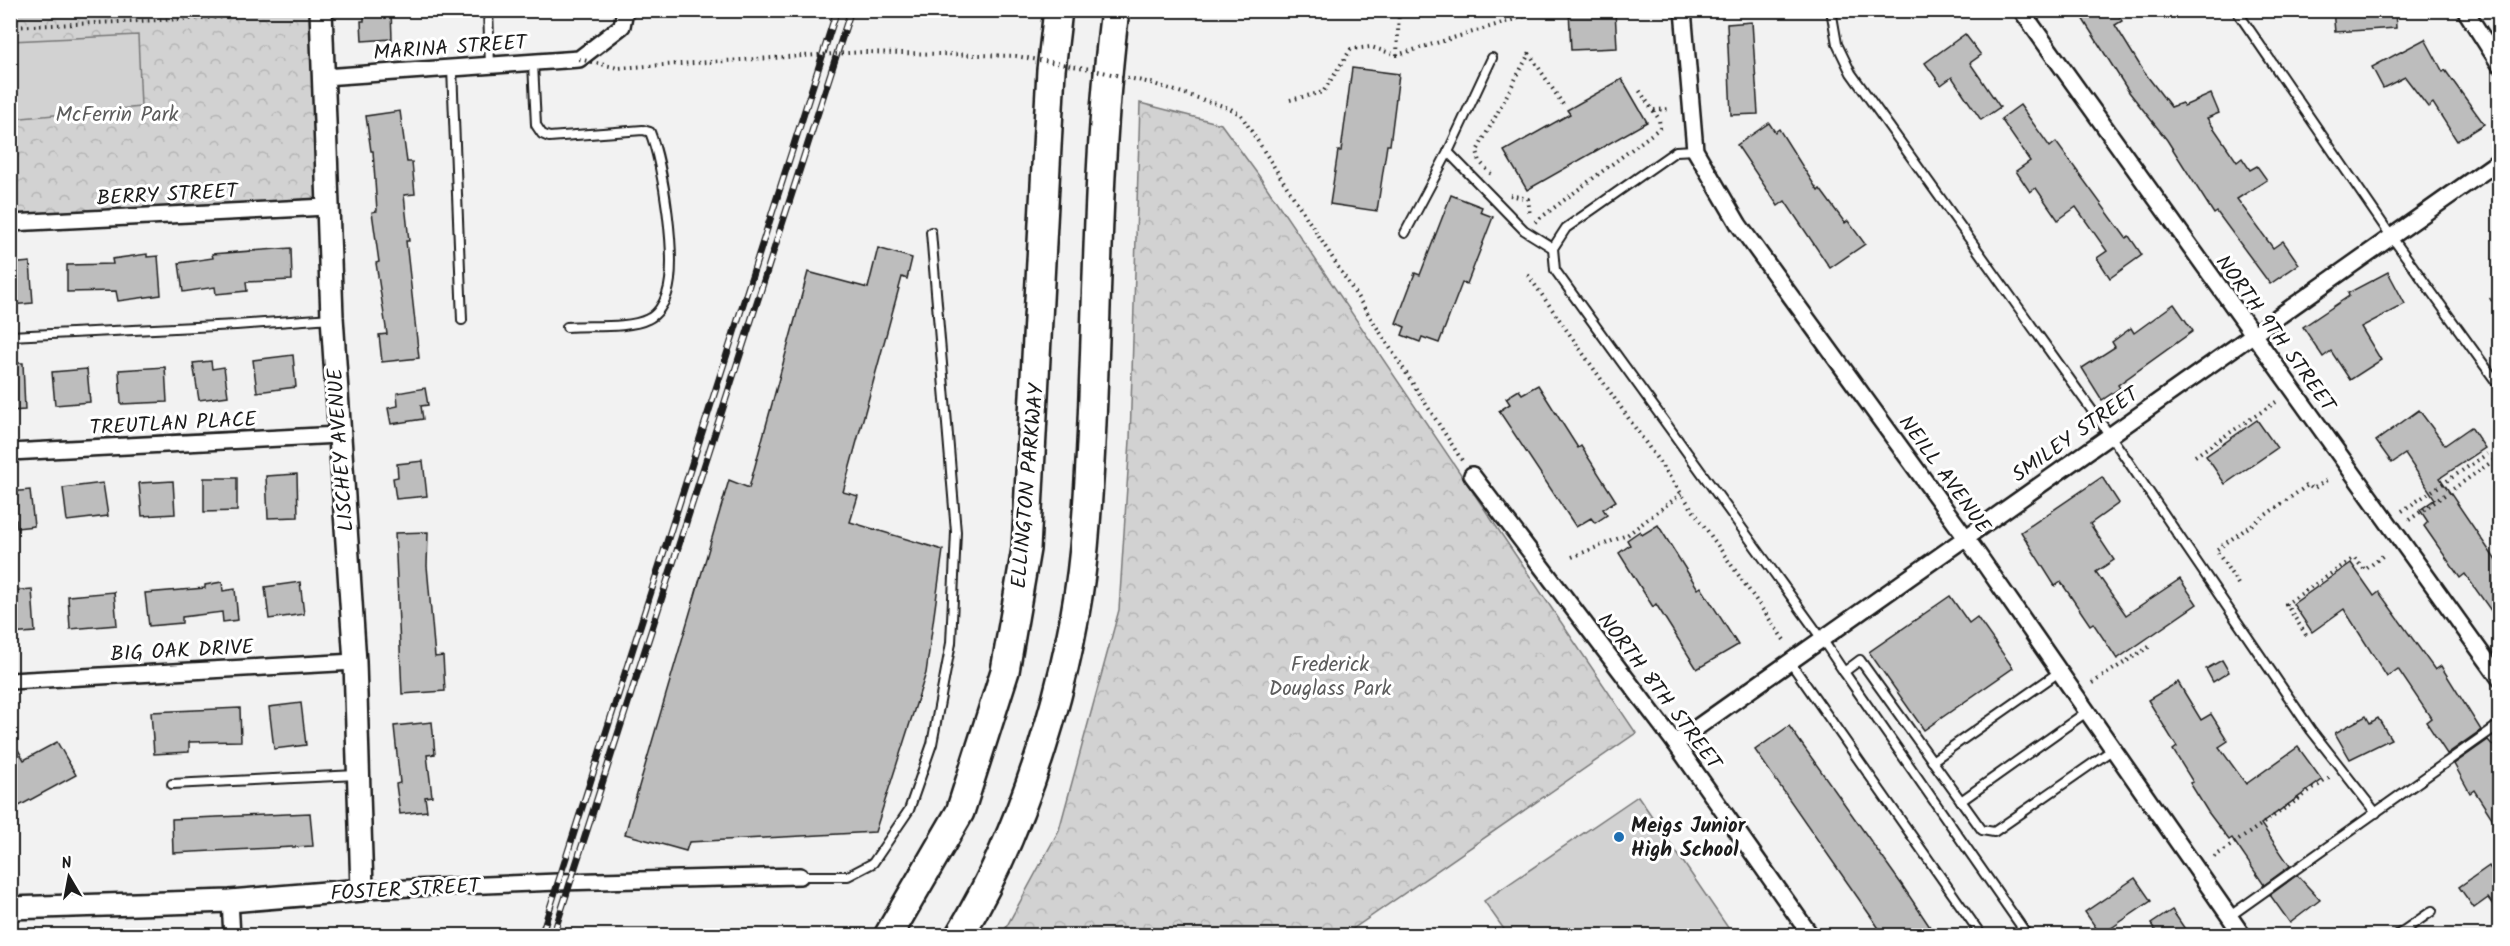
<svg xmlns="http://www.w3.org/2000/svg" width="2510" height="946" viewBox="0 0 2510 946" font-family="Kalam,sans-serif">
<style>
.park{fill:url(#park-crowns);stroke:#777;stroke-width:1.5}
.pitch{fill:#d2d2d2;stroke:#777;stroke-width:1.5}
.building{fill:#bdbdbd;stroke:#1c1c1c;stroke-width:1.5}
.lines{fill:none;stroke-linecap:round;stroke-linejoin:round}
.lane-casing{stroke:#1c1c1c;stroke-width:12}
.street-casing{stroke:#1c1c1c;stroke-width:20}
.secondary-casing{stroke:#1c1c1c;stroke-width:26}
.highway-casing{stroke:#1c1c1c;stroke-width:32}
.path{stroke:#1c1c1c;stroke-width:4;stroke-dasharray:1.5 4.5;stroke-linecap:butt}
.lane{stroke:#fff;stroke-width:8}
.street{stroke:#fff;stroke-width:15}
.secondary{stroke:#fff;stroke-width:21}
.highway{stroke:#fff;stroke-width:27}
.rail-casing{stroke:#1c1c1c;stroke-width:7}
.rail{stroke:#fff;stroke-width:4.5;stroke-dasharray:14;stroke-linecap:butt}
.path-bridge{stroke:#1c1c1c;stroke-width:4;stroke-dasharray:1.5 4.5;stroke-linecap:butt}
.poi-dot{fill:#1f6fb2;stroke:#fff;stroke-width:2}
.labels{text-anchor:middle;stroke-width:6;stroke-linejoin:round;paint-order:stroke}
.street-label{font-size:21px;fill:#1c1c1c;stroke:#fff}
.park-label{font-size:21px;fill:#5c5c5c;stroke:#fff}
.poi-label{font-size:21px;font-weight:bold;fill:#1c1c1c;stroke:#fff;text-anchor:start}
</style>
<defs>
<pattern id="park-crowns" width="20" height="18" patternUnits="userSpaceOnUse" patternTransform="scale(1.5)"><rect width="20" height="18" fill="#d2d2d2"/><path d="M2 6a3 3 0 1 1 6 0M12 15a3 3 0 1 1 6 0" fill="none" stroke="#b4b4b4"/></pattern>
</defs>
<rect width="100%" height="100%" fill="#f2f2f2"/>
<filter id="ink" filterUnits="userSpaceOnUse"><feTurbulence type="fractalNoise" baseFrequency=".0167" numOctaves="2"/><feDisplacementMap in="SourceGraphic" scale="12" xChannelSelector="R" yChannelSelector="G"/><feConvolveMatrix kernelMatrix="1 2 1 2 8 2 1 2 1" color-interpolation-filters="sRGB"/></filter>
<g filter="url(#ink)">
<g class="park">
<polygon points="11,11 319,11 326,207 11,223"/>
<polygon points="1140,103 1221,124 1259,176 1636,733 1344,935 1002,935 1059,830 1119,610 1130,440"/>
</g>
<g class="pitch">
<polygon points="138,35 141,107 11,119 11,41"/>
<polygon points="1638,796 1733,935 1508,935 1484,901"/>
</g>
<g class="building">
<polygon points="364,10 391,10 392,39 362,41 361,21 364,21"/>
<polygon points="1569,10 1615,10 1617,48 1571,50"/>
<polygon points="2077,10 2116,10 2122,21 2115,25 2144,72 2171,107 2182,103 2184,106 2211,94 2219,113 2207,118 2237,162 2242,158 2250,170 2257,166 2267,180 2237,199 2273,248 2283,241 2299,264 2270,284 2217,212 2214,214 2167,140 2129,92"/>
<polygon points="2333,10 2395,10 2396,28 2335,32"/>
<polygon points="1752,22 1758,114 1731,115 1727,24"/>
<polygon points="1965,34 1981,55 1970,63 2000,107 1981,120 1952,77 1941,85 1925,63"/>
<polygon points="2425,39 2443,72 2445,70 2484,124 2457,141 2433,103 2428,107 2405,77 2383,88 2372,67"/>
<polygon points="1352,68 1399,74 1390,145 1387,145 1377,211 1330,204 1338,151 1341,151"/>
<polygon points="1622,79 1647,122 1527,190 1504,151 1570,114 1567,110"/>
<polygon points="2020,105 2050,147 2056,142 2126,238 2129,236 2142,255 2110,278 2097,258 2107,251 2076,207 2058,220 2036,188 2030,192 2016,171 2030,161 2001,119"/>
<polygon points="400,111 407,162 412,162 415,194 404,195 409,241 406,241 419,358 382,362 379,335 387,334 376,263 379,262 372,212 377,211 373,151 371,151 366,116"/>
<polygon points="1769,123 1775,132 1779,129 1818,191 1820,189 1845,223 1848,221 1865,244 1830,268 1785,201 1778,206 1737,145"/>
<polygon points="1451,195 1482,207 1480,212 1493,217 1467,284 1462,283 1439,343 1422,337 1420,342 1402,335 1405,327 1396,323 1415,273 1420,275"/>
<polygon points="291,248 292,280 246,282 247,291 216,294 215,287 183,292 179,263 213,258 212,254"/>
<polygon points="878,248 912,258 907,279 902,277 843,492 858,496 850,522 943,550 926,673 875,832 689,842 686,851 625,834 729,480 749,488 808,272 868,288"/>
<polygon points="147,254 147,257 158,256 161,295 118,301 116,291 67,292 67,265 113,264 112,259"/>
<polygon points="30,262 33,303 10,305 10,264"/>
<polygon points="2388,272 2405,304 2361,327 2381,360 2350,380 2331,351 2323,357 2303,327 2349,296 2348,293"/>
<polygon points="2174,304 2193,331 2118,385 2120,388 2102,400 2082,368 2115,347 2112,342 2131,328 2134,333"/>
<polygon points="293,355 296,387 257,392 253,360"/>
<polygon points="211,361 212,369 224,367 228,396 199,400 193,363"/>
<polygon points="10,363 23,363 25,410 10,411"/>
<polygon points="165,367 167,402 121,404 119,370"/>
<polygon points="87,369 90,402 55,405 52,372"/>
<polygon points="1538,385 1578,448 1581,446 1616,501 1603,509 1607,515 1595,523 1591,518 1576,527 1499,411 1510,404 1506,398 1519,390 1522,394"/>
<polygon points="425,388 428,405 421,406 423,419 391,424 388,408 398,406 397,393"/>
<polygon points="2419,410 2445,445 2471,427 2485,448 2440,478 2499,565 2499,622 2465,574 2460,578 2424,526 2428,522 2420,510 2435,499 2405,454 2392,463 2376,441"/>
<polygon points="2257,420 2277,448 2225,484 2206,456"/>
<polygon points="423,461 427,496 396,499 393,478 398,477 397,464"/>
<polygon points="297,474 298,517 268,518 266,476"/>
<polygon points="2102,477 2119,503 2090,524 2114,560 2096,572 2126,615 2180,579 2197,604 2117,659 2093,623 2090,625 2061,582 2055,586 2021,532"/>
<polygon points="204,478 237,478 237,511 204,512"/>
<polygon points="173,481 175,514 142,516 139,483"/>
<polygon points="103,483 108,516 67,521 63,488"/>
<polygon points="30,490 34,526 17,528 16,520 10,521 10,492"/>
<polygon points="1658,525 1698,589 1701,587 1738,645 1697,669 1656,604 1653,607 1619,553 1630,545 1627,540 1640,531 1642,535"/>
<polygon points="428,532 427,566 435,657 443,656 445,691 402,694 395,533"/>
<polygon points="2351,563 2374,596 2379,592 2435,670 2441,666 2481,730 2447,754 2426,722 2431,718 2398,669 2387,677 2344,609 2312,632 2293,604"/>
<polygon points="222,582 223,591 235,589 238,620 223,622 222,612 182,617 182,623 149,626 145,593 205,588 205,585"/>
<polygon points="300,582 304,614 269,619 265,587"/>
<polygon points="32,589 35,632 10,634 10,591"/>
<polygon points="114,592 117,625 70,629 68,596"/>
<polygon points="1950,596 1969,623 1977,617 2013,668 1924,730 1869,652"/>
<polygon points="2222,660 2229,672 2213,682 2206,669"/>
<polygon points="2178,682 2201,720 2211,714 2228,741 2219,747 2246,784 2298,747 2322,780 2261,824 2290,866 2264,885 2232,838 2229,840 2208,812 2190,783 2193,782 2173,750 2177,747 2148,700"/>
<polygon points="301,703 306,745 274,749 269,707"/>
<polygon points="240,708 241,741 189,742 189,752 154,754 151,712"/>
<polygon points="2366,716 2370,723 2378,718 2391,739 2350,759 2335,733"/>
<polygon points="432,722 435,754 427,755 432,796 425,797 427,811 400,814 396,784 400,783 394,726"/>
<polygon points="1789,726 1902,885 1936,936 1884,936 1872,918 1755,750"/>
<polygon points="10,736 24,760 57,742 76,775 10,811"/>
<polygon points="2488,740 2499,752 2499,829 2474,790 2470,793 2454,764"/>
<polygon points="310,813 313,846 173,853 172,819"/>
<polygon points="2489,866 2499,882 2499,913 2488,898 2474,908 2459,887"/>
<polygon points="2297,875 2320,900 2290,923 2270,895"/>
<polygon points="2135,878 2151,901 2101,935 2085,912"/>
<polygon points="2172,910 2185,929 2176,936 2159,936 2151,924"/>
</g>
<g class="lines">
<defs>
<g id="lane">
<polyline points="488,10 490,66"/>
<polyline points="1831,10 1837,44 1851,73 2121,451 2311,730 2376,813"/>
<polyline points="2236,10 2391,236 2500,387"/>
<polyline points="1492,58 1448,152 1524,230 1553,248"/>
<path d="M533,63L536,125L542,134L549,137L643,130L650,132C663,164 678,262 667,294C664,304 657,315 648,319C629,329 589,325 567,327"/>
<polyline points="452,68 462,320"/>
<polyline points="1695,150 1676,151 1566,228 1553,248 1555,270 1822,639 1844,672 1860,660 1982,830 1994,832 2112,750"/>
<polyline points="1405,233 1448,152"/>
<polyline points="10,336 236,325 331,318"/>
<polyline points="1790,662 1982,936"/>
<polyline points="1844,672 2028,936"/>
<polyline points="1932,761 2059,672"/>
<polyline points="172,784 357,775"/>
<polyline points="1961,801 2085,713"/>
<polyline points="800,876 848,876 873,863 909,810 932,744 951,643 956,532 931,232"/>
<polyline points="2230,916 2500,724"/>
<polyline points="2396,936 2432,911"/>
</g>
<g id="street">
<polyline points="1683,10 1695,150 1739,225 1977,553 2243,936"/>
<polyline points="2021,10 2500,679"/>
<polyline points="2465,10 2500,65"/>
<polyline points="324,77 579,59 622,26 625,10"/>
<polyline points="10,223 326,207"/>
<polyline points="10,452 338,435"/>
<polyline points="1472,475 1675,743 1811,936"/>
<polyline points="10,681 355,662"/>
<polyline points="1675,743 2500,160"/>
<polyline points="362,890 558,882 800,876"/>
<polyline points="230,901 232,936"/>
</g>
<polyline id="secondary" points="10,908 230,901 362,890 355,662 332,317 321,10"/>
<g id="highway">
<polyline points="888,936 960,812 1005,671 1026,549 1051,70 1058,10"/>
<path d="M959,936C1025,828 1072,674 1084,548C1100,369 1092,189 1115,10"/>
</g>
</defs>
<use href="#lane" class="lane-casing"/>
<use href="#street" class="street-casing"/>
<use href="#secondary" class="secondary-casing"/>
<use href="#highway" class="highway-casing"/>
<g class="path">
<polyline points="10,27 225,17 245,10"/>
<polyline points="1529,53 1564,106"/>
<polyline points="1397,55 1399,10"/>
<polyline points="1151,83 1229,108 1241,115 1463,462"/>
<polyline points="1290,100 1323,92 1351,49 1371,47 1397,55 1545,10"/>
<polyline points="1654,110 1670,109"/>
<polyline points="1491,174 1480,162 1477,151 1531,50"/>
<polyline points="1510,195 1528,199 1530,216"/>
<polyline points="1535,222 1660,128 1659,119 1639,90"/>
<polyline points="1528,275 1784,640"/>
<polyline points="2490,300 2500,294"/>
<polyline points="2195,456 2276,402"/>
<polyline points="2402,511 2487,454"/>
<polyline points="2409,520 2500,456"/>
<polyline points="1572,557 1627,535 1681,494"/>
<polyline points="2238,584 2216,550 2308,485 2313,489 2330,478"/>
<polyline points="2306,635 2286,604 2354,558 2365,570 2385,554"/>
<polyline points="2092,683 2152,645"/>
<polyline points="2214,857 2332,776"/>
</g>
<use href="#lane" class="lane"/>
<use href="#street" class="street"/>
<use href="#secondary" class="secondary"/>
<use href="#highway" class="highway"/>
<defs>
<g id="rail">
<polyline points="541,936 837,10"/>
<polyline points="553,936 851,10"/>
</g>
</defs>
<use href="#rail" class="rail-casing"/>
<use href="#rail" class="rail"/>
<polyline class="path-bridge" points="579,59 618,68 864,52 1016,56 1085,68 1151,83"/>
</g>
</g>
<circle class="poi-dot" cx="1619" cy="837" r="6"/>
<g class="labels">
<g class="street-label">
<text transform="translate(450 47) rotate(-4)" y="7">MARINA STREET</text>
<text transform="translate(167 194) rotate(-3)" y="7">BERRY STREET</text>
<text transform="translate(2276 333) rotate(54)" y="7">NORTH 9TH STREET</text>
<text transform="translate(173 423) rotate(-3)" y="7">TREUTLAN PLACE</text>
<text transform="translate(2075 434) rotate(-35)" y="7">SMILEY STREET</text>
<text transform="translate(340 450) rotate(-94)" y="7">LISCHEY AVENUE</text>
<text transform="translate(1945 474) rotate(54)" y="7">NEILL AVENUE</text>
<text transform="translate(1027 486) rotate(-85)" y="7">ELLINGTON PARKWAY</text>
<text transform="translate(182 650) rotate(-3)" y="7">BIG OAK DRIVE</text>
<text transform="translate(1660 691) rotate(53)" y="7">NORTH 8TH STREET</text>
<text transform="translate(405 889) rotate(-3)" y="7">FOSTER STREET</text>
</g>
<g class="park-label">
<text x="117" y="121">McFerrin Park</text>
<text x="1330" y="671">Frederick<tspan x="1330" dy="24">Douglass Park</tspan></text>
</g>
<g class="poi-label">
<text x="1631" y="832">Meigs Junior<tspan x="1631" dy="24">High School</tspan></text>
</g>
</g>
<rect width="2510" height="946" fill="none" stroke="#fff" stroke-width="36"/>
<rect x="18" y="18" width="2474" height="910" fill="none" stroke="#1c1c1c" stroke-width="2" filter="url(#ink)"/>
<g transform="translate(69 877) rotate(350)" stroke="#ffffff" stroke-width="4.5" paint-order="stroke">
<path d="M0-4.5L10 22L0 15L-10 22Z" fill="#1c1c1c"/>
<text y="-9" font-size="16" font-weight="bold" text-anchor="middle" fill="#1c1c1c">N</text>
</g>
</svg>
